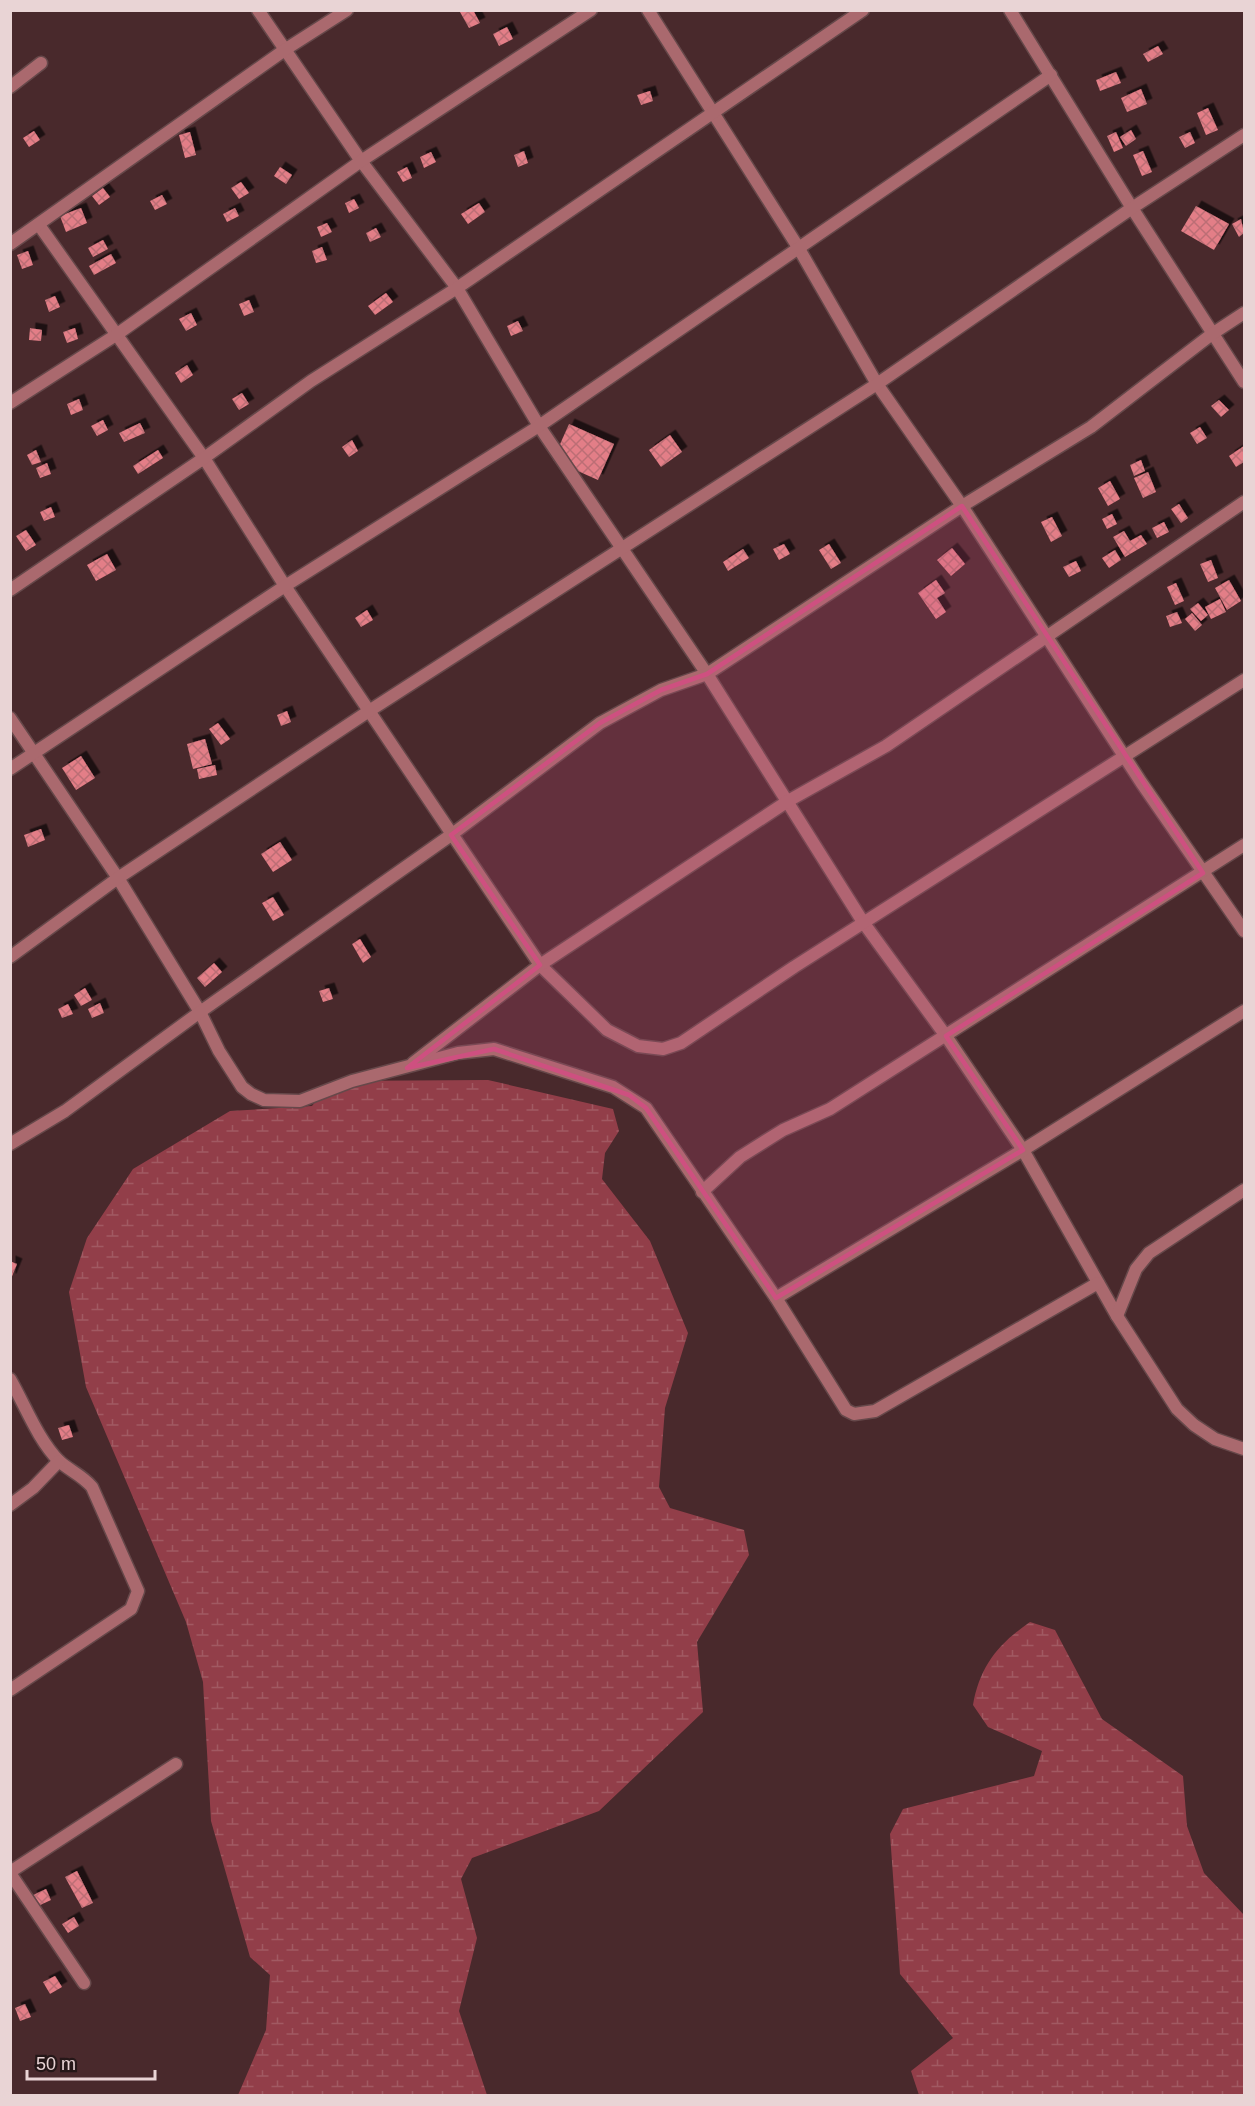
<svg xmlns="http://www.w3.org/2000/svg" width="1255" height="2106" viewBox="0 0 1255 2106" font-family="Helvetica,sans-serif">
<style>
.wetland{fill:url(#wetland-marsh)}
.building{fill:url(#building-cross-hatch);filter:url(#shadow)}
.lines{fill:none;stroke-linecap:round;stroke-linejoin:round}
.minor-casing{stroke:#66484a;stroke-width:15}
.minor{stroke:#aa696e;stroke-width:12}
.marked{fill:#ce5080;fill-opacity:0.2;stroke:#ce5080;stroke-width:4.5;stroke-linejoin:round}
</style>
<defs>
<pattern id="wetland-marsh" width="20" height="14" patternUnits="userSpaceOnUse" patternTransform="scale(1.5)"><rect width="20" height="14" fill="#923e49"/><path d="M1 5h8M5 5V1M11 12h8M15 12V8" fill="none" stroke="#a15962"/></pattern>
<pattern id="building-cross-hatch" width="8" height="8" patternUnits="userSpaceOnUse" patternTransform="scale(1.5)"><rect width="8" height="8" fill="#e37e87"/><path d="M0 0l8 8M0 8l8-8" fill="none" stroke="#bc6e75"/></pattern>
<filter id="shadow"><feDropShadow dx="5.5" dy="-5.5" stdDeviation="0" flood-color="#0009"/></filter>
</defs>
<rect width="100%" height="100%" fill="#49292c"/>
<g class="wetland">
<polygon points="488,1080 613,1109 619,1131 605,1153 602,1179 650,1241 688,1333 665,1408 659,1487 670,1508 744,1530 749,1555 697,1642 703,1712 599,1811 472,1858 461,1879 477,1938 459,2011 487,2095 238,2095 266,2030 270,1975 250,1957 211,1821 203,1682 186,1622 86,1387 69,1292 87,1238 133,1169 230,1111 312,1106 332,1081"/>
<path d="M1030,1622L1055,1630L1102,1719L1183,1776L1187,1826L1204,1873L1244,1915V2095H919L911,2071L953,2038L900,1974L890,1834L903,1809L1034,1776L1042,1751L988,1727L973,1705C980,1666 998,1644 1030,1622Z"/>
</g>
<g class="building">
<polygon points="463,10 473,10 480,23 469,28 460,12"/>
<polygon points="507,27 513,39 499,46 493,34"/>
<polygon points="1158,46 1163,54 1148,62 1143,54"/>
<polygon points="1116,72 1121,83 1100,91 1096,80"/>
<polygon points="1141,89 1147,104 1127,112 1121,98"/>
<polygon points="650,91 653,101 641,105 637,95"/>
<polygon points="1208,108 1218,130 1206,135 1197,113"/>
<polygon points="1131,130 1136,139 1126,146 1120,137"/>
<polygon points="34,131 40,140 29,147 23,138"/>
<polygon points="190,132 196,155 185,158 179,135"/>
<polygon points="1116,132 1123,148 1114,152 1107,136"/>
<polygon points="1190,132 1195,143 1185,148 1179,137"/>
<polygon points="524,151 528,163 518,167 514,155"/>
<polygon points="1143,151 1152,172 1142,176 1133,155"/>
<polygon points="431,152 436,162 424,168 420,157"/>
<polygon points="280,167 292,175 286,184 274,176"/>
<polygon points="407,167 412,178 403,182 397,172"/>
<polygon points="241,182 249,193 239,199 231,188"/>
<polygon points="103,188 110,197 99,205 92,196"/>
<polygon points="162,195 167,204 155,210 150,201"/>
<polygon points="354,199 359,208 349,213 345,203"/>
<polygon points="479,203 485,212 468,224 461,214"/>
<polygon points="1196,206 1229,224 1214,250 1181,231"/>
<polygon points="81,208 87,223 66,232 60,216"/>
<polygon points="235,208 239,216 227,222 223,214"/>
<polygon points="1241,219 1244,233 1239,237 1232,224"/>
<polygon points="327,223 332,232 321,237 317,227"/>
<polygon points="376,228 381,237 370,242 366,233"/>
<polygon points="103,240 108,249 93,257 88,248"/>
<polygon points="322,247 327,260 316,263 312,251"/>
<polygon points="28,251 33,265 22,269 17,255"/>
<polygon points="111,254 116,263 94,275 89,266"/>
<polygon points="386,293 393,302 375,315 368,306"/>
<polygon points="55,296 60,307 49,312 45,300"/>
<polygon points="249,300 254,312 244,316 239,304"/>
<polygon points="191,313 197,325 186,331 179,319"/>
<polygon points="518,321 523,331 511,336 507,326"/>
<polygon points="30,328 42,330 41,341 29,340"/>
<polygon points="75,328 78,339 67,343 63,332"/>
<polygon points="187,365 193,375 181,383 175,373"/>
<polygon points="242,393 249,404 239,410 232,399"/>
<polygon points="79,399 83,410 71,415 67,404"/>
<polygon points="1219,400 1229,410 1221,417 1211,406"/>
<polygon points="103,420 108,430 97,436 91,426"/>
<polygon points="140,423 145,433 124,442 119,433"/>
<polygon points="569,424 614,444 598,480 553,460"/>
<polygon points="1200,427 1207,438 1197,444 1190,433"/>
<polygon points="670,435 682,452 661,467 649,450"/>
<polygon points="352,440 358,451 349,457 342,447"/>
<polygon points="1244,446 1244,462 1236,467 1229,456"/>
<polygon points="36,450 41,462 32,465 27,455"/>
<polygon points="158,450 163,458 138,474 133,466"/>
<polygon points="1141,460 1145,471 1134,476 1130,465"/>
<polygon points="47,463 51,474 40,478 36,468"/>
<polygon points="1148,472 1156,492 1143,498 1134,478"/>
<polygon points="1110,481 1120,499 1108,506 1098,488"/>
<polygon points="1179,504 1188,518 1181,523 1171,509"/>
<polygon points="51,507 55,517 44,521 40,512"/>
<polygon points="1112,514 1117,524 1107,529 1102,519"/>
<polygon points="1052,517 1062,536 1051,542 1041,522"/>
<polygon points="1164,522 1169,532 1157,538 1152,528"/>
<polygon points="26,530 36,545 26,551 16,536"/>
<polygon points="1124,531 1130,541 1141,535 1147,544 1125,557 1113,537"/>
<polygon points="784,544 790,554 779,560 773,549"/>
<polygon points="829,544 841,563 831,569 819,550"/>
<polygon points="952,548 965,564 951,576 937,560"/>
<polygon points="743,549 749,558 728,571 723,562"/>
<polygon points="1115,550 1121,560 1109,568 1102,558"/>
<polygon points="107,554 116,570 96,581 87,565"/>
<polygon points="1211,560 1218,578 1208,582 1200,564"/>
<polygon points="1076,561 1081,571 1069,577 1063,567"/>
<polygon points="936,580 945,593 937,598 946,612 936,619 918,593"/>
<polygon points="1229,580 1241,601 1227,610 1215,588"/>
<polygon points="1176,583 1184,601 1175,605 1167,587"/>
<polygon points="1220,599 1226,612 1211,619 1205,607"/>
<polygon points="1198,603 1208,615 1201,621 1190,609"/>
<polygon points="367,610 373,620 361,627 355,618"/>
<polygon points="1177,612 1182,623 1170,627 1166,616"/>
<polygon points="1192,613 1202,625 1195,631 1185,619"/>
<polygon points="287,711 291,722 281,726 277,715"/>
<polygon points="218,723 230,739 221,745 209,729"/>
<polygon points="205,739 212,764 193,769 187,744"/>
<polygon points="81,756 95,778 76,790 62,768"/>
<polygon points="215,765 217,775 199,779 197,769"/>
<polygon points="41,829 45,840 28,847 24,835"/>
<polygon points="280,842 292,860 273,872 261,854"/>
<polygon points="273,897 284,915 273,921 262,903"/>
<polygon points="360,939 371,957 363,963 352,944"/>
<polygon points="214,963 222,972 205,987 197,978"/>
<polygon points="85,988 92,1000 81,1006 74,995"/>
<polygon points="329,988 333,999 323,1002 319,991"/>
<polygon points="100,1003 104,1013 92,1018 88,1009"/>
<polygon points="68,1004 73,1014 62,1018 58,1009"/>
<polygon points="10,1261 17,1264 11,1279 10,1279"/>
<polygon points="69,1425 73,1437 62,1440 58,1428"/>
<polygon points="77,1871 93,1903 82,1908 65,1877"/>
<polygon points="46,1889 51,1900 36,1907 31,1896"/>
<polygon points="74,1917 79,1926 68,1933 62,1924"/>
<polygon points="55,1976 62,1987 50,1994 43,1982"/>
<polygon points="25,2004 31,2017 20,2021 15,2008"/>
</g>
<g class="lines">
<defs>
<g id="minor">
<polyline points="258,10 361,161 457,288 539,426 707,674 863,922 946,1036 1023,1150 1117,1316 1177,1409 1194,1425 1215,1439 1244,1449"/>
<polyline points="648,10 798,247 877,384 962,506 1141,782 1244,931"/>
<polyline points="1010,10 1132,208 1244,382"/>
<polyline points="10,87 41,63"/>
<polyline points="39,225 204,458 285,586 540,965 607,1030 638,1046 663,1049 681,1043 794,967 1244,680"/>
<polyline points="10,244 286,49 347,10"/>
<polyline points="10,403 116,335 361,161 591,10"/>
<polyline points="10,590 204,458 311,381 457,288 863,10"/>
<polyline points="10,718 118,878 200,1012 219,1051 242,1087 251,1094 264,1100 300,1101 352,1081 458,1053 494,1049 613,1087 646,1108 776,1298 846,1410 854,1414 875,1411 1098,1283"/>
<polyline points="10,769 285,586 539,426 1051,75"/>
<polyline points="10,957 118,878 369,711 877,384 1132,208 1244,135"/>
<polyline points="413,1063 540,965 788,801 886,746 1244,502"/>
<polyline points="10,1144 65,1111 200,1012 451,835 600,723 661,690 707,674 962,506 1091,427 1212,334 1244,313"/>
<polyline points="702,1192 740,1157 783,1130 830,1109 1244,845"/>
<polyline points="776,1298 1023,1150 1244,1011"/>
<polyline points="1117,1316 1136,1269 1149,1253 1244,1190"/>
<path d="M10,1379C25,1405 38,1440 59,1461C70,1471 82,1475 92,1487L138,1591L131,1609L10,1690"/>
<polyline points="10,1505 33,1488 59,1461"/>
<polyline points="10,1872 176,1764"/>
<polyline points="10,1873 84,1983"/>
</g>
</defs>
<use href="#minor" class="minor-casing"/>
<use href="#minor" class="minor"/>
</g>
<path class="marked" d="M962,506L1203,873L946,1036L1023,1150L776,1298L646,1108L629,1095L494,1049L407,1068L540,965L451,835L600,723L661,690L707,674Z"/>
<rect width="1255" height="2106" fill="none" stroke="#e9d4d5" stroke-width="24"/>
<path d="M27 2070v9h128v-9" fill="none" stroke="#e9d4d5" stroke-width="3"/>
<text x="36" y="2070" font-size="18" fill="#e9d4d5" stroke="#251718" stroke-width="4.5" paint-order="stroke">50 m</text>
</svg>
